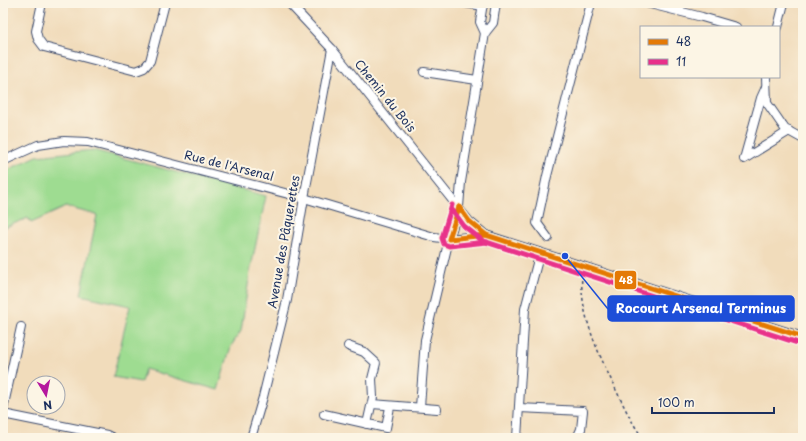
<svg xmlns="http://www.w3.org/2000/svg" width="806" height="441" viewBox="0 0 806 441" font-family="'Playpen Sans',sans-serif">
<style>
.green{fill:#9edc91;stroke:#5c8678}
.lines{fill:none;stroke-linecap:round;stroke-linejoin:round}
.minor-casing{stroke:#3b496c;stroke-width:10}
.path{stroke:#3b496c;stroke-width:1.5;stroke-dasharray:3 3;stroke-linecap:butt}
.minor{stroke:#fff;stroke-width:8}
.bus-1-casing{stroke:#fcf5e5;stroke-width:8}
.bus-2-casing{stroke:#fcf5e5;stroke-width:8}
.bus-1{stroke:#e47905;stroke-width:5}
.bus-2{stroke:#e8308a;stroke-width:5}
.labels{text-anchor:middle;stroke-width:4;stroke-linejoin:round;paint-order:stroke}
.street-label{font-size:12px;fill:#1b2f5e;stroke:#fcf5e5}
.leader{fill:none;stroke:#1d4ed8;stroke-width:1.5}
.callout-dot{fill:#1d4ed8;stroke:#fcf5e5;stroke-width:1.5}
.callout{fill:#1d4ed8;stroke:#1d4ed8;stroke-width:1.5}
.callout-label{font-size:13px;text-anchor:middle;font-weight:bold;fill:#fff}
.line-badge{stroke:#fcf5e5;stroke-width:1.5}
.badge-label{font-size:11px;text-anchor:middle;font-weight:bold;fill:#fff}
</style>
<rect width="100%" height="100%" fill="#fcf5e5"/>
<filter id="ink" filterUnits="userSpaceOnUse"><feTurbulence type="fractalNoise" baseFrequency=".025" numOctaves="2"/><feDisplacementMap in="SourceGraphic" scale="8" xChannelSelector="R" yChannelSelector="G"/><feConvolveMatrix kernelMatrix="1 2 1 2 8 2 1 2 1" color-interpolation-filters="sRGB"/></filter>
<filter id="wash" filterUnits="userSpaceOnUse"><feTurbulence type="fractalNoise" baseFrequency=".012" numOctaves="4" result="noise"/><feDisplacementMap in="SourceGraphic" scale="16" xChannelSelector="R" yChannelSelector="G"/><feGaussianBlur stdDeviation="0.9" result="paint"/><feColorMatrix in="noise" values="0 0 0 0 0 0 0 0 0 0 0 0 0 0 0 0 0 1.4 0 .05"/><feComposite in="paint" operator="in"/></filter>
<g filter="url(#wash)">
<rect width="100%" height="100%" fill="#f1dcbb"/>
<polygon class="green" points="93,150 266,196 250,272 241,331 231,346 218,390 145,369 141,382 113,377 130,306 81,295 97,215 66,207 31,223 28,218 3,228 3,172 37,156"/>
</g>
<g filter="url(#ink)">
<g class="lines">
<defs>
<g id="minor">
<polyline points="42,3 36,31 38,39 44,47 136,71 144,68 150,61 165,3"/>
<polyline points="289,3 332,49 469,221 486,235 803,337"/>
<polyline points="465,3 483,6"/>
<polyline points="483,3 480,22 485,33"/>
<polyline points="646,3 702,17 736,27"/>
<polyline points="778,27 784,3"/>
<polyline points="424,72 477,80"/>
<polyline points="766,77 767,103 785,129 803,139"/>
<polyline points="766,87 761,98 744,159 789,131"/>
<polyline points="3,161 38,145 64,141 88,142 304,198 434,237 449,239 486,235"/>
<polyline points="548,238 537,223 547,176 591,3"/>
<polyline points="348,346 364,352 376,363 372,379 373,397 367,424"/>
<polyline points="372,404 437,409"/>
<polyline points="420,407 425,340 449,239 459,207 461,182 485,33 493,23 496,3"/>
<polyline points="519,408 583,411 581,429 577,438"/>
<polyline points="3,409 21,327"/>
<polyline points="3,414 107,435 113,438"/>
<polyline points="324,414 386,428 390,407"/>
<polyline points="251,438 263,397 287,300 304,198 332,49"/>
<polyline points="517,438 525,309 540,252"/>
</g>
</defs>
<use href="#minor" class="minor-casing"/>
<path class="path" d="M582,274C579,315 599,354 616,390C624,406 632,424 643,438"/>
<use href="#minor" class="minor"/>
<defs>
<g id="bus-1">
<polyline points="459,207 469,221 486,235 803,337"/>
<polyline points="459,207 449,239 486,235"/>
</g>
<g id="bus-2">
<polyline points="452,205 442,238 444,244 449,246 487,242"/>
<polyline points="453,211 464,226 483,241 801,344"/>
</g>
</defs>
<use href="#bus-1" class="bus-1-casing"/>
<use href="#bus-2" class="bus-2-casing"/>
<use href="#bus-1" class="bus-1"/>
<use href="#bus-2" class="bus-2"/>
</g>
</g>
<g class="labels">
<g class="street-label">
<text transform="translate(385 96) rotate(51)" y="4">Chemin du Bois</text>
<text transform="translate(229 166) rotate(14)" y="4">Rue de l'Arsenal</text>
<text transform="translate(284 242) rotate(-80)" y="4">Avenue des Pâquerettes</text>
</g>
</g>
<path class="leader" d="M565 256L608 309"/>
<circle class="callout-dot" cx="565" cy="256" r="4"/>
<rect class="callout" x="608" y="296" width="186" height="25" rx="4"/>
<g class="callout-label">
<text x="701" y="313">Rocourt Arsenal Terminus</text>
</g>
<rect class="line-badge" x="614" y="270" width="23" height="20" rx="4" fill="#e47905"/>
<g class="badge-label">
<text x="626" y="284">48</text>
</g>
<rect width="806" height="441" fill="none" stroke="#fcf5e5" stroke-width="16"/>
<rect x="640" y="26" width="140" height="52" fill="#fcf5e5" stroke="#a2a6af"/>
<rect x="648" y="39" width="20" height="6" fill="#e47905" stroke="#a2a6af"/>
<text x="676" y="46" font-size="12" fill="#1b2f5e">48</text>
<rect x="648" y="59" width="20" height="6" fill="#e8308a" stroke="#a2a6af"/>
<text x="676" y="66" font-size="12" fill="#1b2f5e">11</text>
<g transform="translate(46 395) rotate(170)"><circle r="19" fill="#fcf5e5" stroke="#a2a6af"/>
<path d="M0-3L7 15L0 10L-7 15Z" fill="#b5179e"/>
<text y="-6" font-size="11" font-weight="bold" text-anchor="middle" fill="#1b2f5e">N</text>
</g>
<path d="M652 407v6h122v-6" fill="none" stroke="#1b2f5e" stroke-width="2"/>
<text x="658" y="407" font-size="12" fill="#1b2f5e" stroke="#fcf5e5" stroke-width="3" paint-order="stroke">100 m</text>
</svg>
